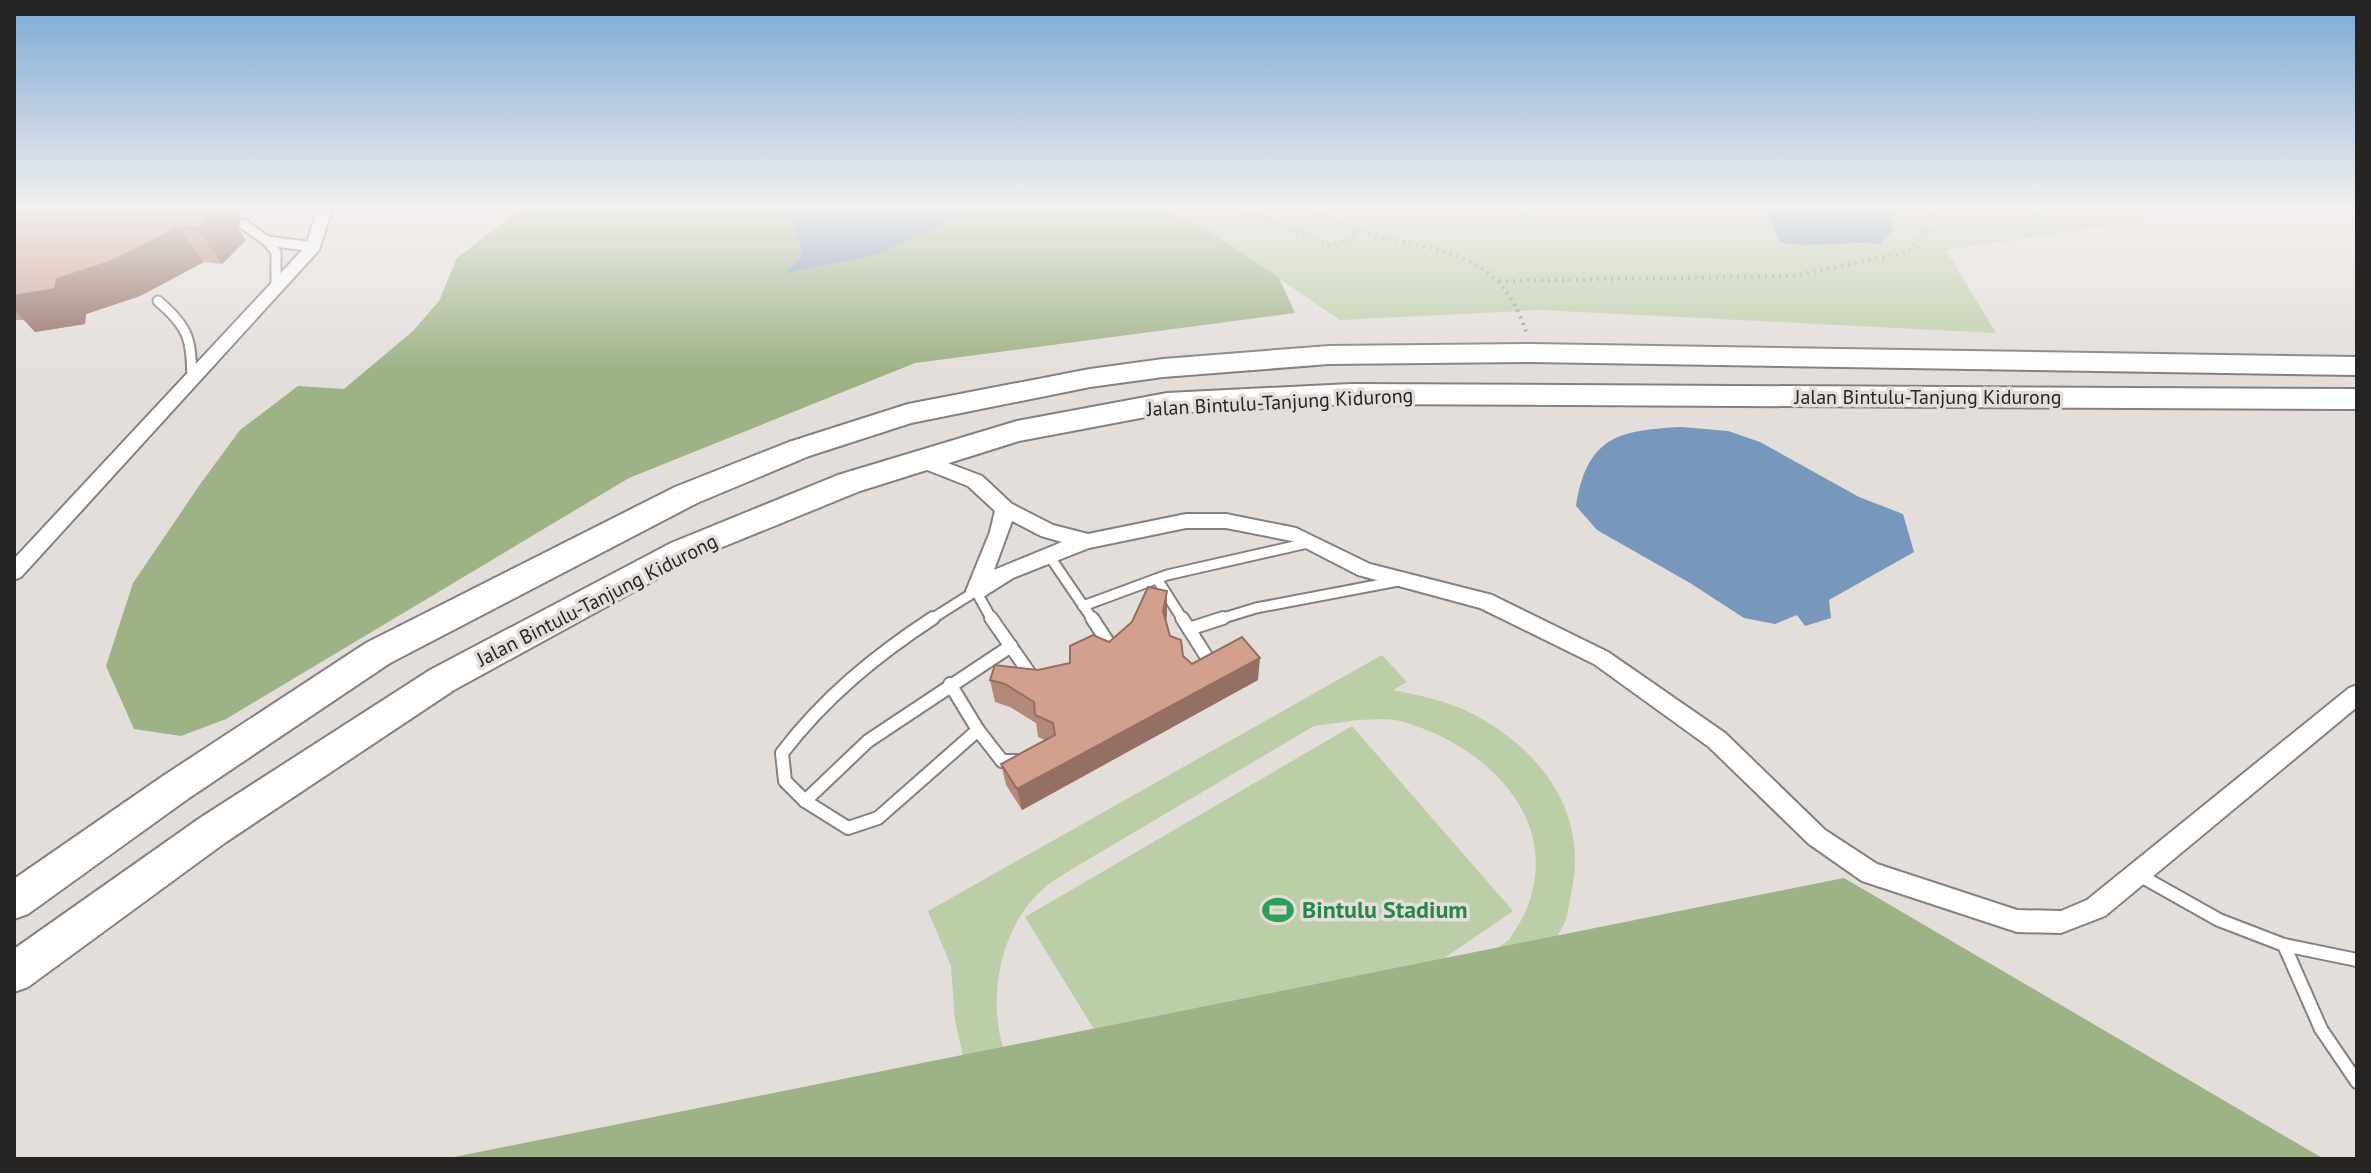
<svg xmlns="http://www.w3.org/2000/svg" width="2371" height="1173" viewBox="0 0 2371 1173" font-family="'PT Sans',sans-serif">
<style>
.green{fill:#bccea7;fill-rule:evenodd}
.forest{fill:#9db285}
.water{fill:#7797bc}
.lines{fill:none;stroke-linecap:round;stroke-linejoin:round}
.service-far1-casing{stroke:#86807e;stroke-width:13}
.service-casing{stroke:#86807e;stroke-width:16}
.minor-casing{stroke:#86807e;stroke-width:4}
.primary-casing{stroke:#86807e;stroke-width:4}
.path{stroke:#9e9997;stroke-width:4;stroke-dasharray:2 5;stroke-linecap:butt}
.service-far1{stroke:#fff;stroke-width:9}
.service{stroke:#fff;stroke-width:12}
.minor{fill:#fff;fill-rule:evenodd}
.primary{fill:#fff;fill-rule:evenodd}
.wall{fill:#b5897a}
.shaded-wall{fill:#946f63}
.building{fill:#d39f8e;stroke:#946f63;stroke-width:2}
.labels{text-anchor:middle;stroke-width:7;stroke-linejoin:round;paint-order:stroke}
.street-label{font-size:20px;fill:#272524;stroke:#e4dedb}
.near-leisure-label{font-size:24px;font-weight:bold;fill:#27864d;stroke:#e4dedb;text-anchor:start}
</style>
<rect width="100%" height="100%" fill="#e4dedb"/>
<g class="green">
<polygon points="1152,206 2148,206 2139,221 1946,250 1996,333 1541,310 1340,320 1209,231"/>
<path d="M1382,655L1407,682L1393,690C1421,696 1449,701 1475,715C1543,752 1589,814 1571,894C1569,904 1568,915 1564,924C1557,938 1547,952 1539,966L1261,1159H1031L1023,1155L983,1102L965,1066L955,1020L951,966L928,911ZM1358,720C1371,720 1387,718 1400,721C1482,743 1563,816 1527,908C1523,919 1515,930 1509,940L1206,1148C1169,1153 1134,1155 1098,1142C1021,1115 985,1047 1000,969C1006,939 1019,911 1042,890C1050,882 1062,876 1072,869L1314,726Z"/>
<polygon points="1352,726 1513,911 1167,1148 1025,917"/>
</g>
<g class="forest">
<polygon points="524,206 1152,206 1209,231 1279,278 1295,313 915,363 629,478 226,719 181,736 134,729 106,666 133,583 201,483 240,430 298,386 344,389 413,331 439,301 457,258"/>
<polygon points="1844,878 2324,1159 453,1159 454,1157"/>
</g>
<g class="water">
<path d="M801,206H983L978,212C944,219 913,240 881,252C849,264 816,263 785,274L802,255L792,217Z"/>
<path d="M1763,206H1885L1892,213V231L1880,244C1846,240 1814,249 1780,242Z"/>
<path d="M1682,427L1728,431L1760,442L1859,497L1903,514L1914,552L1829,600L1831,618L1805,626L1797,615L1775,624L1744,618L1690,583L1597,530L1576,506C1587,437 1618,430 1682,427Z"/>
</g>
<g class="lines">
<defs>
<g id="service-far1">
<polyline points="243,224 267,241 306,246"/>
<polyline points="267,241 276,252 276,286"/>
<path d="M158,301C190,328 191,340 192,380"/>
<polyline points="1048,554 1093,620"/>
<polyline points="1157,579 1183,620"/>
<polyline points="1083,606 1167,575 1312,542"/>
<polyline points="930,620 976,591 992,620"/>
<polyline points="1217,620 1256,608 1398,581"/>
</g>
<g id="service">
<path d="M933,618C875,656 824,698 782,753L785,781L805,801L848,828L878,818L978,730L950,684"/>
<polyline points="991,618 1032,677"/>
<polyline points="1092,618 1109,644"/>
<polyline points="1182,618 1189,629 1223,618"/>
<polyline points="1189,629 1213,667"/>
<polyline points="978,730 1002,761 1017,761"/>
<polyline points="805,801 868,741 1011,646"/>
<polyline points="2139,875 2219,920 2284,945 2357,960"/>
<polyline points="2284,945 2321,1029 2357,1082"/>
</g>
<g id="minor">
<polygon points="318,206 333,206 319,250 21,577 14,580 14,559 306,246"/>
<path d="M924,454L982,476L1012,504L1053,525L1088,534L1186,514H1226L1296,528L1370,564L1492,595L1608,652L1725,733L1825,830L1877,864L2017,910L2061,911L2087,900L2349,688L2357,685V707L2105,916L2061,933L2017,932L1862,881L1809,844L1709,747L1594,664L1480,608L1358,575L1292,541L1226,528H1186L1089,548L1013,578L983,597H969L966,591L990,532L995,511L968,486L917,466L915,461ZM1012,521L1041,536L1062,542L994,570Z"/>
</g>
<g id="primary">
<polygon points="1531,344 2357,357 2357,375 1531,362 1329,364 1163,377 1090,387 911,423 809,456 697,503 390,663 189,798 28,914 14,919 14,879 163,776 366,643 675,487 789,442 908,404 1090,369 1163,359 1329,346"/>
<polygon points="1351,384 2357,389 2357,409 1351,404 1167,413 1019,441 860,491 693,559 454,690 226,842 28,987 14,992 14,949 200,818 430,670 671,543 838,475 1017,421 1167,393"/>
</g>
</defs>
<use href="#service-far1" class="service-far1-casing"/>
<use href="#service" class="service-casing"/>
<use href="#minor" class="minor-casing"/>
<use href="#primary" class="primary-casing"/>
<g class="path">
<polyline points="1216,206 1282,224 1330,246 1349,240 1359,230"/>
<path d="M1304,206C1326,218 1348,229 1372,235C1443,252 1502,252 1527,335"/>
<polyline points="1499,281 1792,276 1907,252 1925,236 1929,220 1941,206"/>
</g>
<use href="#service-far1" class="service-far1"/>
<use href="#service" class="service"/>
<use href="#minor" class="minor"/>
<use href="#primary" class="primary"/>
</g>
<g class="wall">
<polygon points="14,206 238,206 240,223 237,227 246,240 222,264 204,262 140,296 86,314 85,324 35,332 24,320 14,320"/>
<polygon points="1167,614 1166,622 1170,636 1183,656 1192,664 1258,680 1022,810 1006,785 1001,764 1045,740 1038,737 1036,723 1010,707 995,702 990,680 1070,663"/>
</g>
<g class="shaded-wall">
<polygon points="201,206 238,206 239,209 240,223 237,227 246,240 222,264 197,229"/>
<polygon points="179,227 204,262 140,296 86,314 85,324 35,332 14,309 14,296 57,279"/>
<polygon points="1167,591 1167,614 1164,634 1163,611"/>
<polygon points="1260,658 1258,680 1022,810 1017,789"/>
</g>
<g class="building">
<polygon points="14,206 221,206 197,229 179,227 112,261 57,279 55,289 14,296"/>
<polygon points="1148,587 1167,591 1163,611 1170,636 1181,640 1183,656 1192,664 1242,637 1260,658 1017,789 1001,764 1055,735 1053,723 1035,715 1034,702 1005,684 990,680 995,665 1038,670 1070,663 1070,646 1093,635 1109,642 1132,622"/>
</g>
<linearGradient id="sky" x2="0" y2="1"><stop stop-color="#7ba8d6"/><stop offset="0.56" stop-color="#f3f0ef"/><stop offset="1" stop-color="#f3f0ef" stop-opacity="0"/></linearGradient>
<rect width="2371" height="371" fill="url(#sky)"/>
<defs>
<symbol id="stadium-bare" viewBox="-9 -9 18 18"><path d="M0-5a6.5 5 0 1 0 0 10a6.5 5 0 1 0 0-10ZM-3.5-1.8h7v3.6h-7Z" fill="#2e9e5b" stroke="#e4dedb" stroke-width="2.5" paint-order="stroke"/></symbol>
</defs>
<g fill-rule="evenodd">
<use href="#stadium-bare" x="1256" y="888" width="44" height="44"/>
</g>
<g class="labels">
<g class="street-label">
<text x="1928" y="404">Jalan Bintulu-Tanjung Kidurong</text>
<text transform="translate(1280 402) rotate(-3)" y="7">Jalan Bintulu-Tanjung Kidurong</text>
<text transform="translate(597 600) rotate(-27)" y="7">Jalan Bintulu-Tanjung Kidurong</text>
</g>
<g class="near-leisure-label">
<text x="1302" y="918">Bintulu Stadium</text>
</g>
</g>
<rect width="2371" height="1173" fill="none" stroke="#272524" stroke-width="32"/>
</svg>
